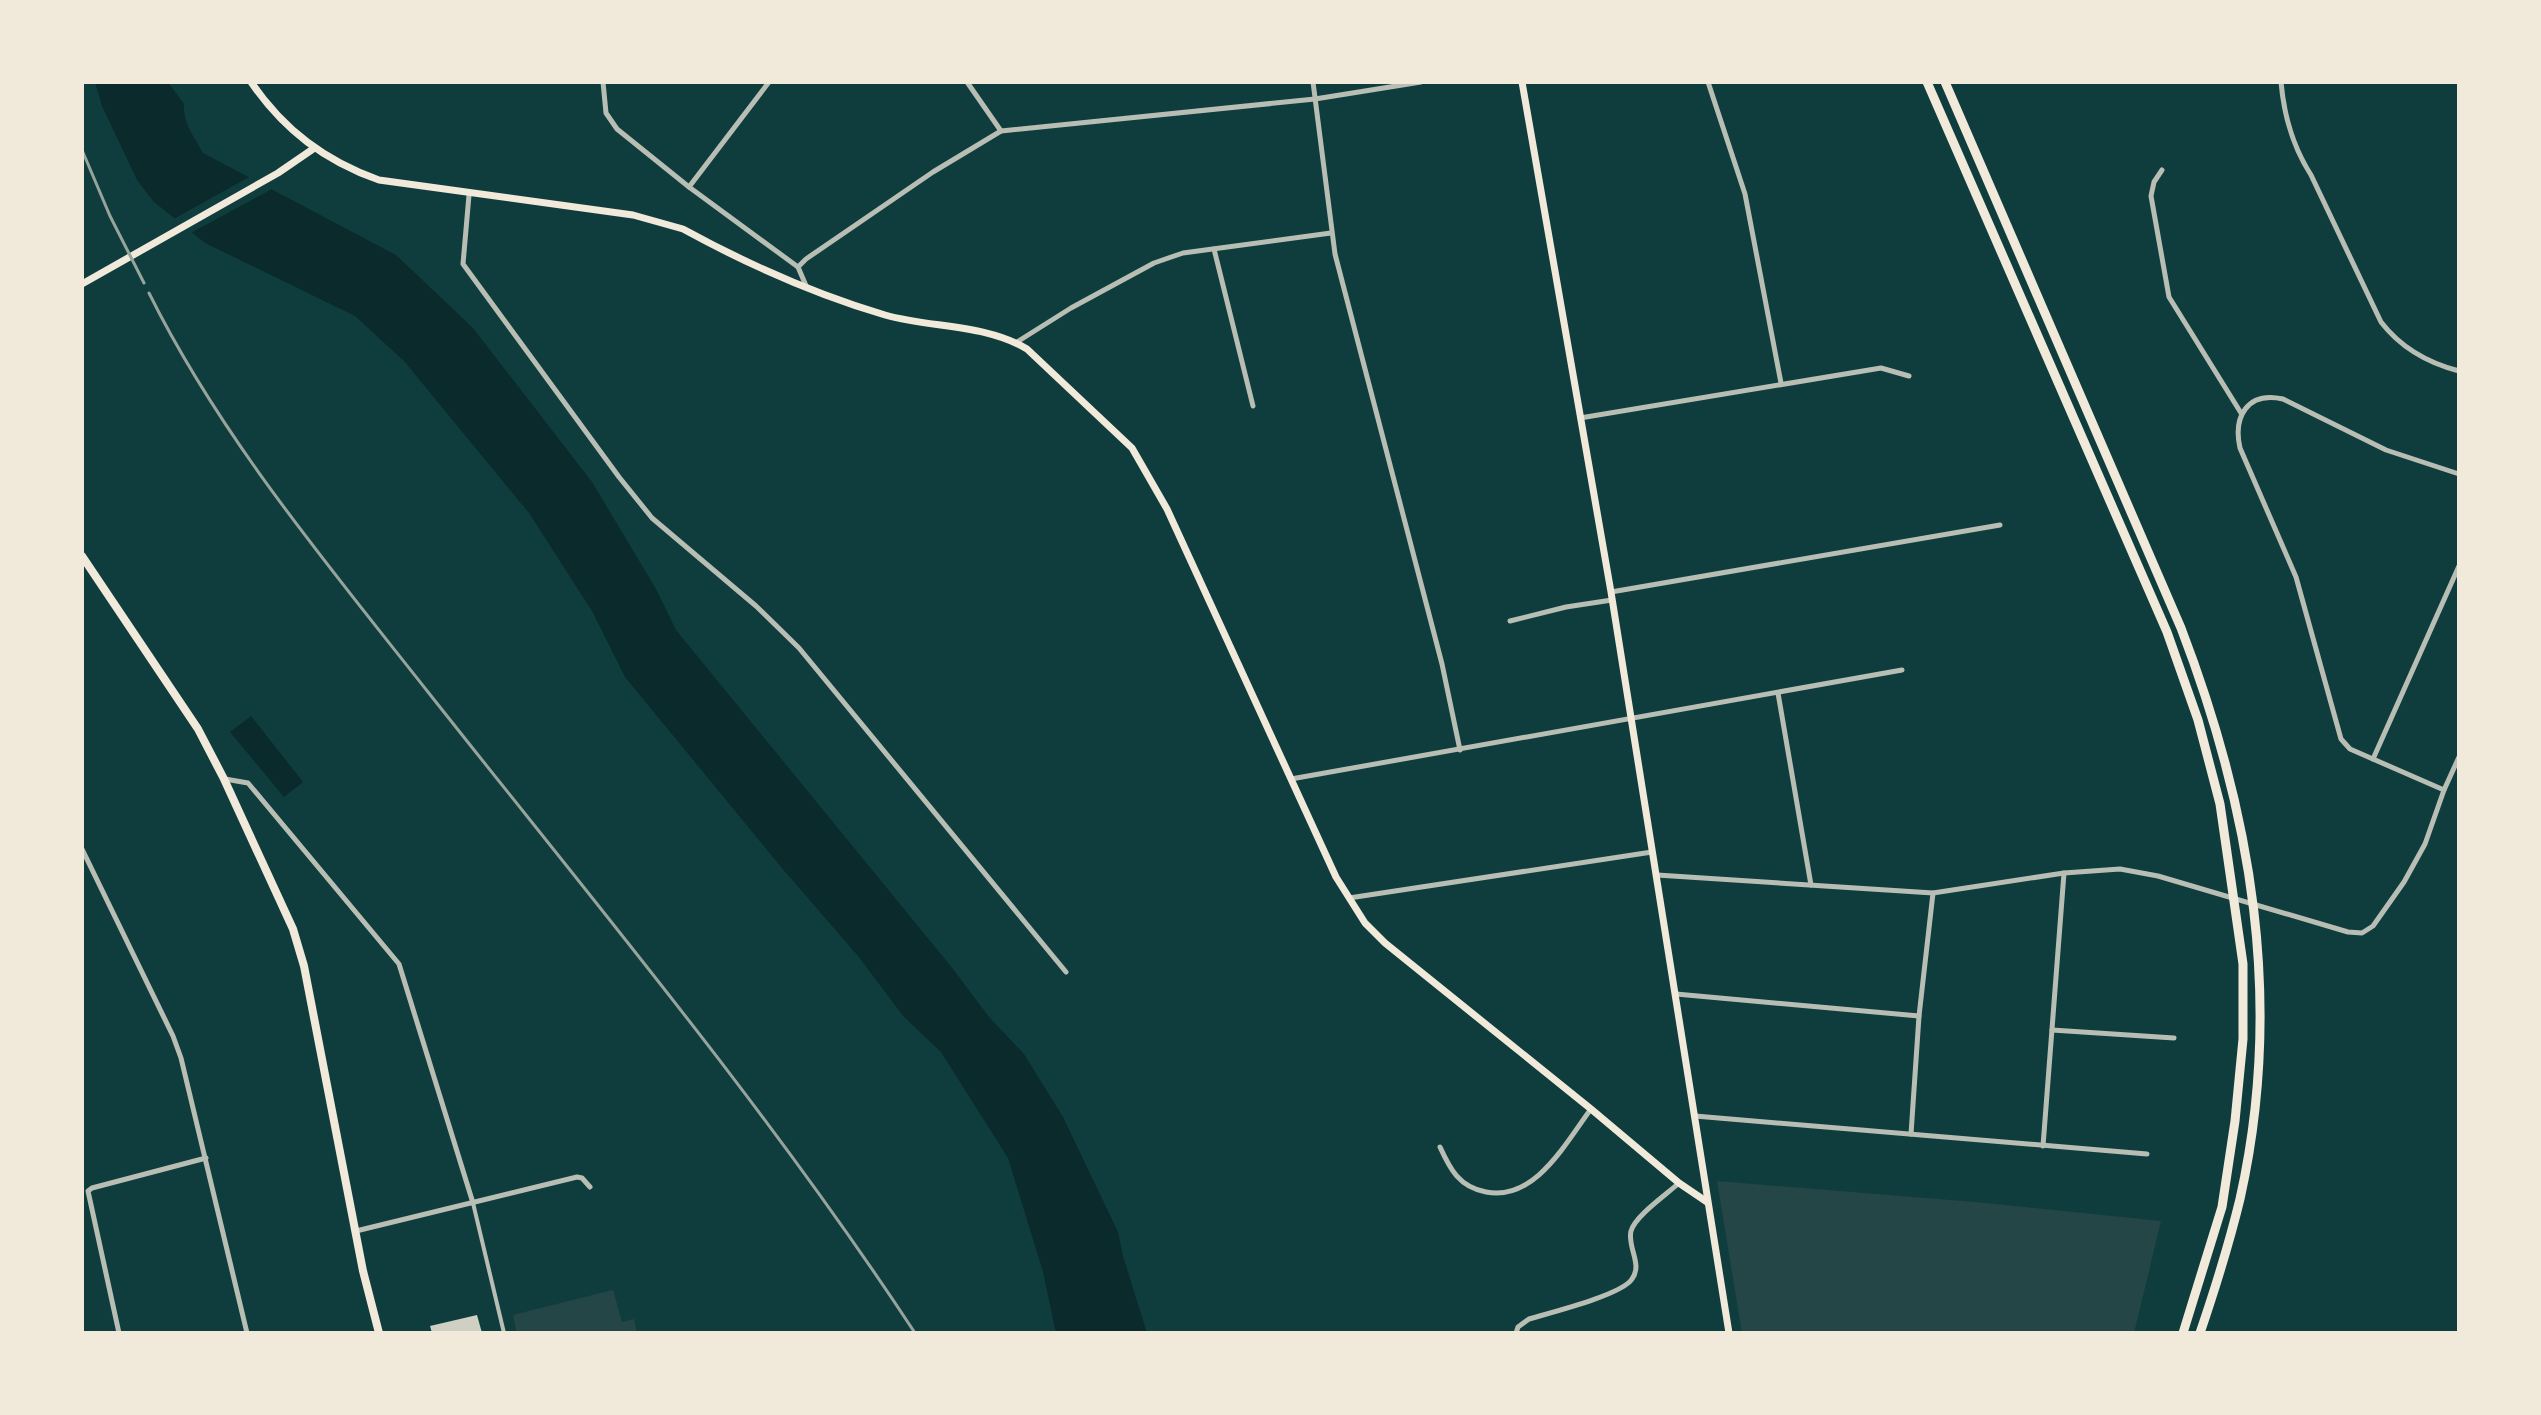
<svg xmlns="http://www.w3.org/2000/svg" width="2541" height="1415" viewBox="0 0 2541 1415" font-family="'Archivo Narrow',sans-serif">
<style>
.green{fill:#244646}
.water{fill:#0a2a2b}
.pier{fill:#0f3d3e}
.building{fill:#cfcfc3}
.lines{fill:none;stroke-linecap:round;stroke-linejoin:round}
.pedestrian{stroke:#b8beb3;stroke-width:4}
.minor{stroke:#b8beb3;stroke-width:5}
.secondary{stroke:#f1e9da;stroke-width:7}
.primary{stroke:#f1e9da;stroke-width:8}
.motorway{stroke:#f1e9da;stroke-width:9}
.rail{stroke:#97a49c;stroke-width:3}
</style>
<rect width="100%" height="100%" fill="#0f3d3e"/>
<g class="green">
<polygon points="1717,1181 1975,1202 2161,1221 2134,1333 1742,1333"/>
<polygon points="613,1290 622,1322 634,1319 637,1333 517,1333 513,1315"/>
</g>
<g class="water">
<path d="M95,82H168L184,104C182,122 195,138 203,153L396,255L473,328L592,482L656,589L676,630L953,969L989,1017L1024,1054L1063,1117L1118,1232L1123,1256L1147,1333H1056L1043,1272L1008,1158L941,1052L904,1017L858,956L781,867L625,677L592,611L529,513L404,361L355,316L205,243L153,201L137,180L102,106Z"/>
<polygon points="251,716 303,782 284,797 230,732"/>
</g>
<polygon class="pier" points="251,176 274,188 187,235 170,221"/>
<polygon class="building" points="477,1315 482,1333 432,1333 430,1326"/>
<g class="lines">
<polyline class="pedestrian" points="473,1203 504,1333"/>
<g class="minor">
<polyline points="603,82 606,113 617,129 689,187 798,267"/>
<polyline points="967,82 1001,131"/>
<polyline points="1313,82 1335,254 1442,664 1460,750"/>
<polyline points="1708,82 1745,194 1781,383"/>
<path d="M2281,82C2284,116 2293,147 2311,175L2381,322C2401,348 2428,363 2459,371"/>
<polyline points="2162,170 2154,182 2151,196 2169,297 2241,413"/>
<polyline points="689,187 769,82"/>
<polyline points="469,195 463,264 619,477 652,518 756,606 799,648 1066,972"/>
<polyline points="1214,249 1253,406"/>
<polyline points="807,288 798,267 806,259 933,172 1001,131 1315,99 1421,82"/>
<polyline points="1017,342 1071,308 1154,263 1183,253 1331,233"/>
<polyline points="1580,418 1881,368 1909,376"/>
<polyline points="1611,592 2000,525"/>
<polyline points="1510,621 1566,607 1612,600"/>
<polyline points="1778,693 1811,885"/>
<polyline points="2373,759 2459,566"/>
<polyline points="225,779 248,783 399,964 473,1203"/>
<polyline points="1291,779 1902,670"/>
<path d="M2444,790L2350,749L2341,739L2296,577L2240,448C2233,417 2247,391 2283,399L2386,450L2459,474"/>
<polyline points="82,849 173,1036 181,1058 247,1333"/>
<polyline points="1657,875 1933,893 2064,873 2120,869 2158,876 2348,932 2362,933 2373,926 2404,882 2425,844 2444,790 2459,757"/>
<polyline points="1349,898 1652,852"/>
<polyline points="1676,994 1919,1016"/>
<polyline points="2052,1030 2174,1038"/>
<polyline points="1695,1116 2147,1154"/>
<polyline points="1911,1134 1919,1016 1933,893"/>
<polyline points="2043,1146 2064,873"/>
<path d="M1440,1147C1450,1169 1459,1187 1486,1192C1535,1202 1566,1142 1591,1109"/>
<polyline points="356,1231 577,1177 582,1178 590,1187"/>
<polyline points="119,1333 88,1191 92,1188 206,1158"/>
<path d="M1516,1333L1518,1327L1529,1319C1549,1313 1622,1295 1632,1279C1643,1264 1627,1247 1631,1231C1635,1216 1667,1194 1679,1183"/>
</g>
<g class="secondary">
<path d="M251,82C284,130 325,161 379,180L633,215L683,229C747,264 814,294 885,315C931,328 986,324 1027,349L1132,448L1167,509L1336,877L1365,923L1385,943L1591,1109L1679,1183L1707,1202"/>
<polyline points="1522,82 1611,592 1729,1333"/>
<polyline points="82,284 278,173 313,149"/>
</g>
<polyline class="primary" points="82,556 198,729 224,779 293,929 304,966 363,1271 379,1333"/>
<g class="motorway">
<polyline points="1927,82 2167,632 2198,720 2220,804 2243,964 2243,1039 2235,1121 2222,1207 2183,1333"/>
<path d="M1945,82L2181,628C2252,813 2284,1003 2240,1199C2229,1244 2215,1289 2200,1333"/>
</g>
<g class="rail">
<polyline points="82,150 110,216 144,283"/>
<path d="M149,293C221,438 328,565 428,692C594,902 768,1109 915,1333"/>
</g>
</g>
<rect width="2541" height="1415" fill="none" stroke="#f1e9da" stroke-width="168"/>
</svg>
